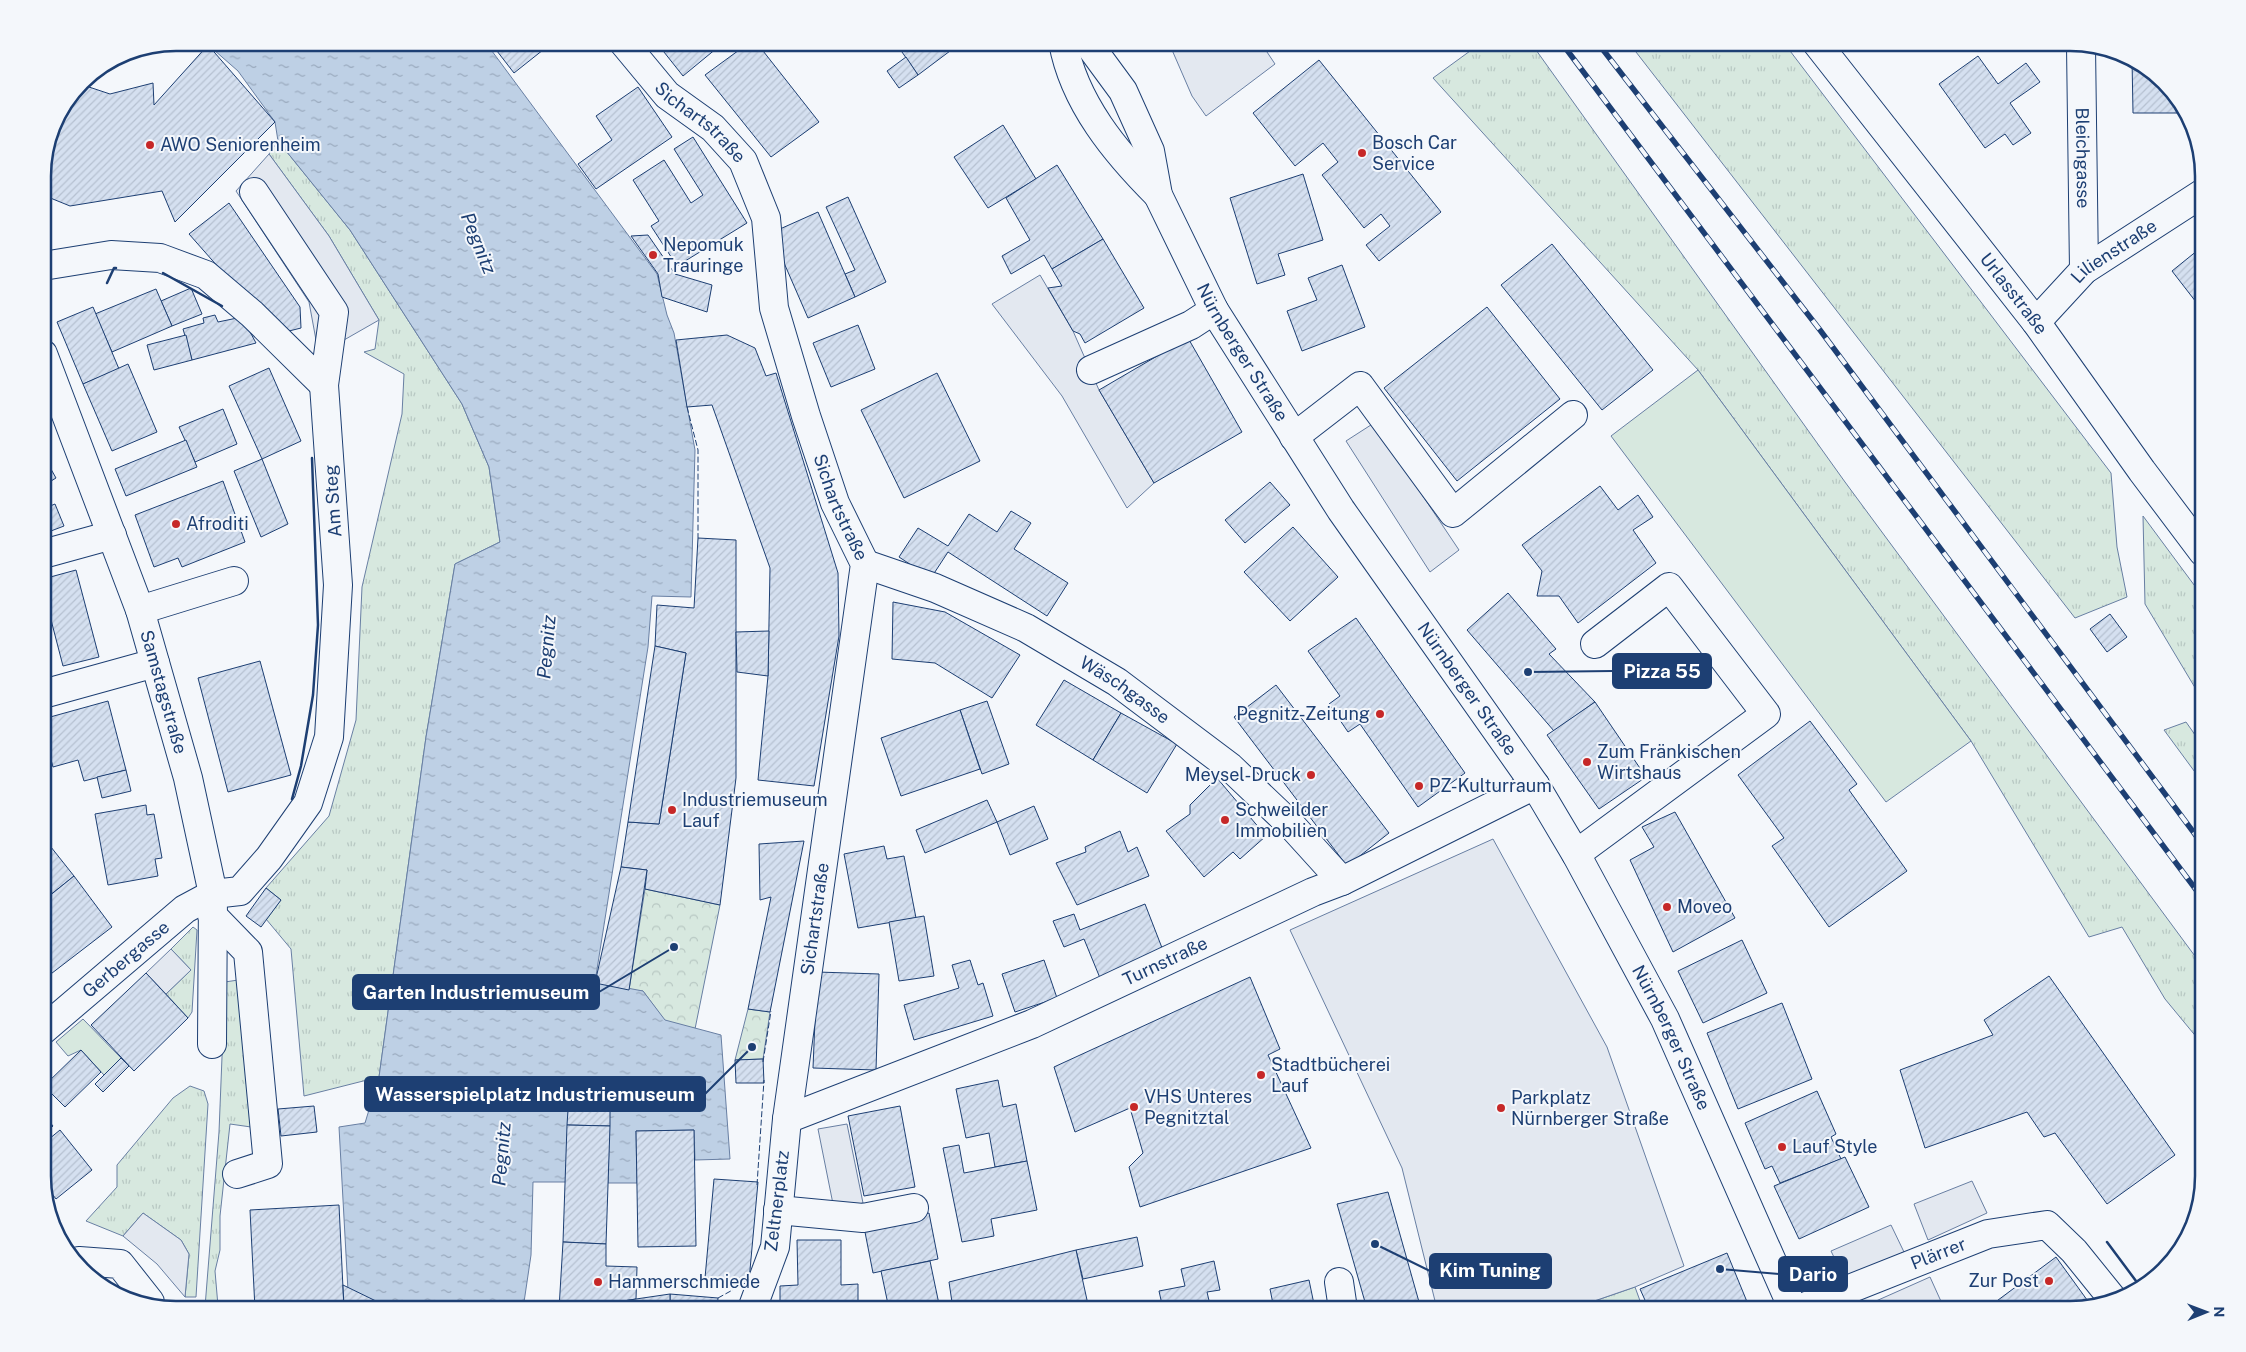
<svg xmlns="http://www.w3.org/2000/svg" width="2246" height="1352" font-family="'Public Sans',sans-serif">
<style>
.grass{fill:url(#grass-tufts);stroke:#687fa3}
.park{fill:url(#park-crowns);stroke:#687fa3}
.garden{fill:#d7e8df;stroke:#687fa3}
.parking{fill:#e3e8f0;stroke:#687fa3}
.water{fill:url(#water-ripples);stroke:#687fa3}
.building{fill:url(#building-hatch);stroke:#1d3f73}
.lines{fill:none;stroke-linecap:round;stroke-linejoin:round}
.minor-casing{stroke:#1d3f73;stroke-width:30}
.minor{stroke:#f4f7fb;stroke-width:28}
.rail-casing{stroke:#1d3f73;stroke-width:5.5}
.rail{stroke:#f4f7fb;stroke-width:4;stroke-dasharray:11;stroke-linecap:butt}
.fence{stroke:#1d3f73;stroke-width:1;stroke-dasharray:6 2.5;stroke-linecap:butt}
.wall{stroke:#1d3f73;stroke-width:2.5}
.poi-dot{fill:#c62828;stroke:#f4f7fb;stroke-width:2}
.labels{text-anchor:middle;stroke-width:4;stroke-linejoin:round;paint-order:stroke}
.street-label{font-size:18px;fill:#1d3f73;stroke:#f4f7fb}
.poi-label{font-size:18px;fill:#1d3f73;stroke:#f4f7fb;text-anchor:start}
.water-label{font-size:19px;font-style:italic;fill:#1d3f73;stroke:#f4f7fb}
.rim{fill:none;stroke:#1d3f73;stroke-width:2.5}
.leader{fill:none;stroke:#1d3f73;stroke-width:2}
.callout-dot{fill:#1d3f73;stroke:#f4f7fb;stroke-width:2}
.callout{fill:#1d3f73;stroke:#1d3f73;stroke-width:2}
.callout-label{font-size:19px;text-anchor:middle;font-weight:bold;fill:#fff}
</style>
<defs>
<pattern id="grass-tufts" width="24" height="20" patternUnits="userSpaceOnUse" patternTransform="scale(1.25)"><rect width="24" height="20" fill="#d7e8df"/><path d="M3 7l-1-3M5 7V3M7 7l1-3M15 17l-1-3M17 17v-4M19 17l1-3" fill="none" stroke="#b8c8c3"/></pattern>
<pattern id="park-crowns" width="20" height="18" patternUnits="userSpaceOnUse" patternTransform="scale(1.25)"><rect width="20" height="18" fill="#d7e8df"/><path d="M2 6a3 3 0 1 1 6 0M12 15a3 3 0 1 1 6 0" fill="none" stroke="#b8c8c3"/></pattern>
<pattern id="water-ripples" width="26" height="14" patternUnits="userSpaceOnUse" patternTransform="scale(1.25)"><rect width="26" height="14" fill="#bed0e5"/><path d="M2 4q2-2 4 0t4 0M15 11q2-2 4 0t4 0" fill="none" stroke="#9aaabe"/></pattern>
<pattern id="building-hatch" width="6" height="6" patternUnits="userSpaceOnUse" patternTransform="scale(1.25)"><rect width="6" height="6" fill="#d5e0f0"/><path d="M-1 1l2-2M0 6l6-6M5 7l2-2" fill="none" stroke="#b6c1d1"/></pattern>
</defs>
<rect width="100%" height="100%" fill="#f4f7fb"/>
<g class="grass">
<path d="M1481,43H1531L1845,482L2203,967V1045L2165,999L2122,927L2089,937L1971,741L1698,370L1433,78Z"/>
<path d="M1629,43H1784L2111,473L2117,547L2127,597L2075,618Z"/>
<path d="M278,141L350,230L462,404L489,467L500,542L455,564L426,737L379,1077L304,1096L291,949L266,919L281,900L266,888L329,816L356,720L362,587L402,414L404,374L364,352L375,349L379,320L329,236L269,154Z"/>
<path d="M2143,516L2203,597V701L2145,604Z"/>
<path d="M2186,722L2203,746V783L2164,730Z"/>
<path d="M193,927L197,930L192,1012L188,1018L166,994L191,970L171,949Z"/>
<path d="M238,980L251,1127L230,1124L220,1216V1250L215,1271L218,1306L205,1307L219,1132L225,982Z"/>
<path d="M190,1086L204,1091L208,1104L196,1297H185L189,1254L181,1240L143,1213L123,1236L86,1221L117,1187V1165L173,1098Z"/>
<path d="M1635,1287L1643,1309H1581L1580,1306Z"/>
</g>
<g class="park">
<path d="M645,889L720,905L695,1029L665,1021L643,991L629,990Z"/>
<path d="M748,1009L770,1012L763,1059L735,1060Z"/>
</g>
<g class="garden">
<path d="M1698,370L1971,741L1886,802L1611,436Z"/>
<path d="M83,1019L121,1058L104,1075L81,1050L68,1056L56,1042Z"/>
</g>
<g class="parking">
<path d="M1169,43H1261L1275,64L1206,116L1192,96Z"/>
<path d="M269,154L329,236L379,320L344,340H316L309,302L236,191Z"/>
<path d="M1040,275L1073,331L1099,390L1154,483L1127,508L1062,396L992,304Z"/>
<path d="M1374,423L1459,550L1430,572L1346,441Z"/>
<path d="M1493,839L1607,1047L1684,1266L1635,1287L1571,1309H1437L1402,1168L1290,930Z"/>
<path d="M171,949L191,970L166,994L146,973Z"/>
<path d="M847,1124L863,1203L834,1209L818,1129Z"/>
<path d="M1972,1181L1987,1213L1928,1240L1914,1204Z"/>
<path d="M143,1213L181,1240L189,1254L185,1297L157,1264L123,1236Z"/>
<path d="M1891,1225L1904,1252L1844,1278L1831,1251Z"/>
<path d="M1930,1277L1944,1308L1941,1309H1858Z"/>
</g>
<path class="water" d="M206,43H486L657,274L667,315L674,333L695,450L691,597L652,596L648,647L595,982L643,991L665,1020L721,1035L730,1159L695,1160L694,1130L636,1131L637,1183H608L610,1096L569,1095L566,1182H533L531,1255L523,1309H349L339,1127L365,1123L379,1077L426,737L455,564L500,542L489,467L462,404L350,230L278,141L275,122L238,71Z"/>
<g class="building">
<path d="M490,42H553L514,73Z"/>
<path d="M656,42H713L717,48L683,76Z"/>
<path d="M750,42H756L819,122L771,157L705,75Z"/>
<path d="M895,42H962L918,75Z"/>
<path d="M208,45L275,122L175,222L162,191L70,206L43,195V168L56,117L80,84L110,94L153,83L154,105Z"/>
<path d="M1978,56L1998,84L2026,63L2040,82L2010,103L2031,133L2013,145L2005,134L1985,148L1939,84Z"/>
<path d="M906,57L918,75L899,88L887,71Z"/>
<path d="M2132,59L2137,61L2185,109L2187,113H2133Z"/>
<path d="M1319,60L1441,212L1379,261L1366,245L1390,226L1381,214L1364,228L1322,175L1338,162L1323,143L1295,166L1253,113Z"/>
<path d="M638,87L672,137L596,189L578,164L612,140L596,116Z"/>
<path d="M1003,125L1036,179L988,208L954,157Z"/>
<path d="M693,137L747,223L677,266L651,226L659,221L633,180L664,160L691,203L703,195L674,149Z"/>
<path d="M1057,165L1103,239L1052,269L1044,255L1011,274L1002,256L1030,240L1006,198Z"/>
<path d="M1303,174L1323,240L1278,254L1285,275L1257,284L1230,198Z"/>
<path d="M848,197L886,282L855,297L845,274L855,270L826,207Z"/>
<path d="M229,203L300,307L301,328L289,331L242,294L189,234Z"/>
<path d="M818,212L855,297L808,318L771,233Z"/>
<path d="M648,235L675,274L712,285L707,312L662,297L658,274L631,236Z"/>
<path d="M1103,239L1144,308L1085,343L1080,334L1073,331L1048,288L1062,286L1052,269Z"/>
<path d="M1552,244L1653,370L1602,410L1501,285Z"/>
<path d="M2203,246V311L2172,271Z"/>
<path d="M1342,265L1365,327L1302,351L1287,311L1317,300L1308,278Z"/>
<path d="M191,288L202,314L172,326L161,301Z"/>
<path d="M156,289L172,326L112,352L95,314Z"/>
<path d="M93,307L119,369L83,384L57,322Z"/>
<path d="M1487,307L1560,399L1457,481L1384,388Z"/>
<path d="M215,315L218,322L242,317L256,343L192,360L183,329L204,323L203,318Z"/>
<path d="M858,325L875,369L831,387L813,343Z"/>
<path d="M186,335L192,360L154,370L147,345Z"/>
<path d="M727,335L755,348L766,376L776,373L838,573L839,636L814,786L758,780L768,676L770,568L712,405L687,407L676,340Z"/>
<path d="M1188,338L1242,432L1154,483L1099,390Z"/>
<path d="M128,364L157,432L112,451L83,384Z"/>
<path d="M269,368L301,441L262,459L229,386Z"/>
<path d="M937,373L980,461L904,498L861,410Z"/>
<path d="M223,409L237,444L195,462L179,427Z"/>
<path d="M186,440L197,467L126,496L115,469Z"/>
<path d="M43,455L56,478L43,486Z"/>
<path d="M262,459L288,524L261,537L234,471Z"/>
<path d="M223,481L245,542L182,567L178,558L154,567L135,515Z"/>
<path d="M1270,482L1290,505L1245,543L1225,520Z"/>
<path d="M1600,486L1618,510L1638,495L1653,517L1633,530L1656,563L1578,623L1559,596H1537L1542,571L1522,545Z"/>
<path d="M55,504L64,526L43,534V509Z"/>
<path d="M1011,511L1031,523L1014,549L1068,583L1047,616L948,552L931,578L899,557L918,528L948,546L969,514L997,532Z"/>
<path d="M1293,527L1338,577L1290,621L1244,572Z"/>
<path d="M698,538L736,540V778L720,905L645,889L647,870L621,867L628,822L659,824L686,653L655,646L657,605L694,608Z"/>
<path d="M76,570L99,657L63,666L43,589V579Z"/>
<path d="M1508,593L1556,649L1549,654L1595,702L1554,731L1467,630Z"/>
<path d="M893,602L945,612L1020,655L992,698L935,663L892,659Z"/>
<path d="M2110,614L2127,637L2107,652L2090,629Z"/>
<path d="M1356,618L1465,773L1418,807L1360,724L1348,732L1329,704L1340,696L1308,651Z"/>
<path d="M769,631L768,676L737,672L736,632Z"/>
<path d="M655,646L686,653L659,824L628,822Z"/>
<path d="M260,661L291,775L228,792L198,678Z"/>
<path d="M1064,680L1121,713L1093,760L1036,725Z"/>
<path d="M1276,685L1389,833L1347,866L1234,717Z"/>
<path d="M108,701L126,770L84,781L78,760L53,767L43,730V719Z"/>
<path d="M987,701L1009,764L982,774L960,710Z"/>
<path d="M1595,702L1646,777L1599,809L1547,735Z"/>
<path d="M960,710L980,769L901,796L881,738Z"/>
<path d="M1121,713L1177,744L1147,793L1093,760Z"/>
<path d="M1810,721L1857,784L1849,790L1907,871L1829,927L1772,846L1784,838L1738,775Z"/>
<path d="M126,770L131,791L102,798L97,777Z"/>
<path d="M1217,778L1266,836L1240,859L1233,852L1204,877L1166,831L1190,814V805Z"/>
<path d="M987,800L997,822L925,853L916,830Z"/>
<path d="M146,805L147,815L154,814L162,858L155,859L158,876L108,885L95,814Z"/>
<path d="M1034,806L1048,839L1010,855L997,822Z"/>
<path d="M1675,812L1735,918L1673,952L1630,860L1654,847L1642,827Z"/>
<path d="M1120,831L1128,852L1137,847L1149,876L1077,905L1056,863L1086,852L1085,847Z"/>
<path d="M43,837L74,876L49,896L43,889Z"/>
<path d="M804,841L770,1012L748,1009L771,897L760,900L759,844Z"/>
<path d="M884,846L887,859L904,856L916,918L858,928L844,854Z"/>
<path d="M621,867L647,870L629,990L595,983Z"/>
<path d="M74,876L112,927L43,980V901Z"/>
<path d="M266,888L281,900L261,927L246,916Z"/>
<path d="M1145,904L1164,953L1100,978L1084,939L1064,947L1053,921L1074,914L1080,930Z"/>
<path d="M924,916L934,976L899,981L889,922Z"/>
<path d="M1742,940L1767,993L1703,1023L1678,971Z"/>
<path d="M970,960L978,985L983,983L993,1016L914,1040L904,1005L959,988L952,965Z"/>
<path d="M1044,960L1057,998L1015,1012L1002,974Z"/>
<path d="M817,972L879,974L876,1070L813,1068Z"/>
<path d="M146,973L188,1018L134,1071L91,1025Z"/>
<path d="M2049,976L2175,1155L2107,1204L2055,1133L2044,1137L2027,1112L1925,1148L1900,1070L1993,1035L1984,1020Z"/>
<path d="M1250,977L1280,1049L1268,1055L1311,1148L1140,1207L1129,1167L1143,1153L1130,1108L1075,1132L1054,1067Z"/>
<path d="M1782,1003L1812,1079L1738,1109L1707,1033Z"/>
<path d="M81,1050L101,1072L65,1107L44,1086Z"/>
<path d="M121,1058L129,1066L103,1092L95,1084Z"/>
<path d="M763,1059L764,1083H736L735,1060Z"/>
<path d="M998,1080L1003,1107L1016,1104L1027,1161L995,1167L989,1133L966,1138L956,1089Z"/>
<path d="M1817,1091L1836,1134L1831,1137L1841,1159L1780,1183L1772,1166L1765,1169L1745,1123Z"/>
<path d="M569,1095L610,1096V1126L567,1125Z"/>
<path d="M314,1106L317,1132L281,1136L278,1109Z"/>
<path d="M900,1106L915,1187L864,1196L848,1116Z"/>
<path d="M43,1114L53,1126L43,1135Z"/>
<path d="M567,1125L610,1126L606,1244L563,1242Z"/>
<path d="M60,1130L92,1170L56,1199L43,1182V1144Z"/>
<path d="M694,1130L696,1246L638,1247L636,1131Z"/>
<path d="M959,1145L964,1173L1027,1161L1037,1210L991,1219L994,1236L962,1242L943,1148Z"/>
<path d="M1845,1157L1869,1207L1799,1239L1774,1186Z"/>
<path d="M714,1179L758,1182L749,1281L705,1278Z"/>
<path d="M1388,1192L1421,1309H1367L1337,1204Z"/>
<path d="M339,1205L344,1309H255L250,1210Z"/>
<path d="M929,1213L938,1259L873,1273L864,1227Z"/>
<path d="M1137,1237L1143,1266L1083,1279L1076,1250Z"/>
<path d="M797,1240H841V1285L858,1284V1309H780V1286L798,1285Z"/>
<path d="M563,1242L606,1244V1266L637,1267L636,1299L574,1309H559Z"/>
<path d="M1076,1250L1089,1309H1032V1306L1014,1309H953L949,1282Z"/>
<path d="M1727,1253L1750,1309H1723L1720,1302L1702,1309H1649L1640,1289Z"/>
<path d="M2056,1257L2090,1304L2070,1309H1986Z"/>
<path d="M930,1261L940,1309H889L881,1271Z"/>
<path d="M1214,1261L1220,1290L1207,1292L1211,1309H1163L1159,1291L1185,1286L1181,1269Z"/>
<path d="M1309,1280L1315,1309H1274L1270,1289Z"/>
<path d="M343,1285L378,1302L379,1309H344Z"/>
<path d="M670,1294L718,1298L717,1309H670Z"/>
<path d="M670,1294V1309H574L636,1299Z"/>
</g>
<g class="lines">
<g class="minor-casing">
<g id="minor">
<path id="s1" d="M623,42L667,95L713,128L743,161L766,218L774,308L806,416L835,503L865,564L787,1119L775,1247L752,1309"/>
<path d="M1063,42C1074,103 1116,153 1158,195"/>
<path id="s2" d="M1087,42L1123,91L1150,151L1158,195L1214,310L1341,510L1535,785L1576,854L1665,1019L1793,1309"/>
<path id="s3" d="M1816,42L2036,322L2142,471L2203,552"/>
<path id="s4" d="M2081,46L2084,270"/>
<path d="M43,266L111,255L160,258L206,275L252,314L324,385"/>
<path id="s5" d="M2036,322L2084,270L2203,193"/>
<path id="s6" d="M43,354L140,610L188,778L213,894L212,1044"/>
<path d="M1091,370L1191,325L1214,310"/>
<path d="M1294,437L1360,386L1453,513L1573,415"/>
<path d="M43,554L112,535"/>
<path id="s7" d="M865,564L935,588L1026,628L1117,682L1230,767L1293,827L1342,881"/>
<path d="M140,610L234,581"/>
<path d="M43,694L155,663"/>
<path d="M1576,854L1766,714L1669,587L1595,644"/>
<path d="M212,915L248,952L268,1164L237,1174"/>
<path id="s8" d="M43,1030L185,909L213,894L240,891L269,858L308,803L329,737L338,585L324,385L334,312L254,192"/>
<path id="s9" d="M787,1119L1032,1024L1313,892L1342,881L1535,785"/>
<path d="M778,1210L863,1218L914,1208"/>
<path d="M79,1261L120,1264L150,1302"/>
<path d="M1339,1282L1343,1309"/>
<path id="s10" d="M1799,1309L1988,1234L2047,1225L2074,1251L2112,1298"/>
</g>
</g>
<use href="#minor" class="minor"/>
<g class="rail-casing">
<g id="rail">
<path d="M1561,42L2203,899"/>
<path d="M1597,42L1820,330L2203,845"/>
</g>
</g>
<use href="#rail" class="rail"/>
<g class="fence">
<path d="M687,407L698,450V538"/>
<path d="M763,1062L771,1011"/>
<path d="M757,1185L764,1080"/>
<path d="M718,1298L749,1281L750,1279"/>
</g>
<g class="wall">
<path d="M163,273L222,306"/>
<path d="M107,283L114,268H116"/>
<path d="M292,799L301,766L313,695L318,625L312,458"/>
<path d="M2107,1242L2139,1285L2157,1271"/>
</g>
</g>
<g class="poi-dot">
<circle cx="150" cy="145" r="5"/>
<circle cx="1362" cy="153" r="5"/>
<circle cx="653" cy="255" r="5"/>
<circle cx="176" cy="524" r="5"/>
<circle cx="1380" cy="714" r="5"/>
<circle cx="1587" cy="762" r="5"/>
<circle cx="1311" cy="775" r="5"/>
<circle cx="1419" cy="786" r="5"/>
<circle cx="672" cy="810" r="5"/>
<circle cx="1225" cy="820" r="5"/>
<circle cx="1667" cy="907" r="5"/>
<circle cx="1261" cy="1075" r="5"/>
<circle cx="1134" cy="1107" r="5"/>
<circle cx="1501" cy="1108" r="5"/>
<circle cx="1782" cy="1147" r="5"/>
<circle cx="2049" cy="1281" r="5"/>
<circle cx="598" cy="1282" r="5"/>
</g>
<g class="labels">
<g class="street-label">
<text dy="6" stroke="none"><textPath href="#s1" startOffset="112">Sichartstraße</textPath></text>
<text dy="6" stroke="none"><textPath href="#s4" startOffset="112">Bleichgasse</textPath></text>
<text dy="6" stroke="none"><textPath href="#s5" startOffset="106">Lilienstraße</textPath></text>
<text dy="6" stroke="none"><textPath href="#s3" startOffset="320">Urlasstraße</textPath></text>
<text dy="6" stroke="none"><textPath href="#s2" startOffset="350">Nürnberger Straße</textPath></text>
<text transform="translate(333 501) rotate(-94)" y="6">Am Steg</text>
<text dy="6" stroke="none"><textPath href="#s1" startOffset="532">Sichartstraße</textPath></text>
<text dy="6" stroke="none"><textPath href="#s2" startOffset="755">Nürnberger Straße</textPath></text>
<text dy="6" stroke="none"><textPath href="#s6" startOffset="359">Samstagstraße</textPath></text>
<text dy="6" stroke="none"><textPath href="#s7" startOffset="290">Wäschgasse</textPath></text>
<text transform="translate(815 919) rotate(-82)" y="6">Sichartstraße</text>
<text dy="6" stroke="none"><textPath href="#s8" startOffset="109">Gerbergasse</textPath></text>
<text dy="6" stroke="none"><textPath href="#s9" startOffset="410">Turnstraße</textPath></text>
<text dy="6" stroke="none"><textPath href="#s2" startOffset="1160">Nürnberger Straße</textPath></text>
<text transform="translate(777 1201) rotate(-83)" y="6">Zeltnerplatz</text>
<text dy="6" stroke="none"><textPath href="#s10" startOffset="150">Plärrer</textPath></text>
</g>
<g class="poi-label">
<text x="1372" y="149">Bosch Car<tspan x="1372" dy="21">Service</tspan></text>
<text x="160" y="151">AWO Seniorenheim</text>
<text x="663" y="251">Nepomuk<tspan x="663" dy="21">Trauringe</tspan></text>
<text x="186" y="530">Afroditi</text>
<text x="1370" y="720" text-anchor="end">Pegnitz-Zeitung</text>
<text x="1597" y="758">Zum Fränkischen<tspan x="1597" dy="21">Wirtshaus</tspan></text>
<text x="1301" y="781" text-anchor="end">Meysel-Druck</text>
<text x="1429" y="792">PZ-Kulturraum</text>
<text x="682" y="806">Industriemuseum<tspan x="682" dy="21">Lauf</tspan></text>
<text x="1235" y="816">Schweilder<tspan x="1235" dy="21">Immobilien</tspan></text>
<text x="1677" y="913">Moveo</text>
<text x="1271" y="1071">Stadtbücherei<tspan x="1271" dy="21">Lauf</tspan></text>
<text x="1144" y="1103">VHS Unteres<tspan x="1144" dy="21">Pegnitztal</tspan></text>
<text x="1511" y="1104">Parkplatz<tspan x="1511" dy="21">Nürnberger Straße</tspan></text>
<text x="1792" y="1153">Lauf Style</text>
<text x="2039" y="1287" text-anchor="end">Zur Post</text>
<text x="608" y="1288">Hammerschmiede</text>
</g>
<g class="water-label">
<text transform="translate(479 243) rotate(68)" y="7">Pegnitz</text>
<text transform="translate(546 647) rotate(-85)" y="7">Pegnitz</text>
<text transform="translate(501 1154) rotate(-85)" y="7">Pegnitz</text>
</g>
</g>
<path d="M0 0H2246V1352H0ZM176 51H2070A125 125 0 0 1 2195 176V1176A125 125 0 0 1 2070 1301H176A125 125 0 0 1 51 1176V176A125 125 0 0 1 176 51Z" fill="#f4f7fb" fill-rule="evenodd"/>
<path class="rim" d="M176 51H2070A125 125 0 0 1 2195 176V1176A125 125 0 0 1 2070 1301H176A125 125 0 0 1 51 1176V176A125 125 0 0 1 176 51Z"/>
<path class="leader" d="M1528 672L1613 671M674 947L599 992M752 1047L705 1094M1375 1244L1430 1271M1720 1269L1779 1274"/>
<g class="callout-dot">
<circle cx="1528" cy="672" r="5"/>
<circle cx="674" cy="947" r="5"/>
<circle cx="752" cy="1047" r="5"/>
<circle cx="1375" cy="1244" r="5"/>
<circle cx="1720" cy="1269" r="5"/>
</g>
<g class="callout">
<rect x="1613" y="654" width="98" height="34" rx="5"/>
<rect x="353" y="975" width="246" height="34" rx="5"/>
<rect x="365" y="1077" width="340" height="34" rx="5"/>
<rect x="1430" y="1254" width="121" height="34" rx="5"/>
<rect x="1779" y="1257" width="68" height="34" rx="5"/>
</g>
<g class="callout-label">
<text x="1662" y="678">Pizza 55</text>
<text x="476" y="999">Garten Industriemuseum</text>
<text x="535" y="1101">Wasserspielplatz Industriemuseum</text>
<text x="1490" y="1277">Kim Tuning</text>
<text x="1813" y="1281">Dario</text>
</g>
<g transform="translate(2206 1312) rotate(89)" stroke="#f4f7fb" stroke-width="4" paint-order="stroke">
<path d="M0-4L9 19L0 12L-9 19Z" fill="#1d3f73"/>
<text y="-8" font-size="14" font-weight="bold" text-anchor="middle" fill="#1d3f73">N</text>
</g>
</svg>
